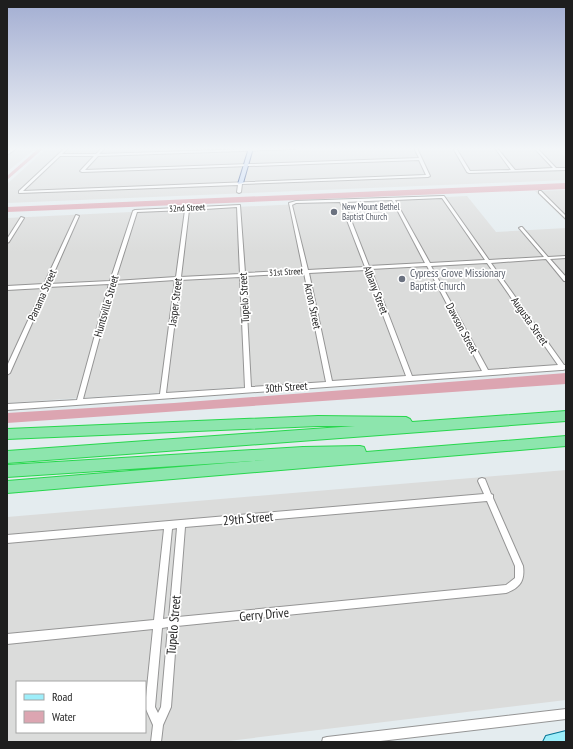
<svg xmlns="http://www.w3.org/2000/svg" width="573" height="749" font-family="'PT Sans Narrow',sans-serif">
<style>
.residential{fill:#dbdcdb;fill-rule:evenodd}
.water{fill:#dca5b1}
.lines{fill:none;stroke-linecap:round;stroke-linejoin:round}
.street-casing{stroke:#959595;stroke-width:2}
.secondary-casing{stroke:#072b73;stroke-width:2}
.primary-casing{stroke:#037495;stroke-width:2}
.highway-casing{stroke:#27d74d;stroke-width:2}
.street{fill:#fff;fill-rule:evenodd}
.secondary{fill:#b8d1f8;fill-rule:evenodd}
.primary{fill:#9eeefa;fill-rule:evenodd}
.highway{fill:#8de5ad;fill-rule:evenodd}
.worship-dot{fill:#6b7280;stroke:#fff;stroke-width:1.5}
.labels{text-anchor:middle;stroke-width:3.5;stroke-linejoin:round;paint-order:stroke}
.far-worship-label{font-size:9px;fill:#5b616d;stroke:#fff;text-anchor:start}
.far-street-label{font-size:9px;fill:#1e1e1e;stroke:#fff}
.worship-label{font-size:11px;fill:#5b616d;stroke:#fff;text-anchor:start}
.street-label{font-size:11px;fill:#1e1e1e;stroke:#fff}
.near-street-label{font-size:13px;fill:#1e1e1e;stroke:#fff}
</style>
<rect width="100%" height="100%" fill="#e4ecef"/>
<g class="residential">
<path d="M7,148H36L7,172Z"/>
<path d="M47,148H556L566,158V180L7,203V184Z"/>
<path d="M566,190V221L535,191Z"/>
<path d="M467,196L496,232L566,228V365L7,403V218Z"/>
<path d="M566,470V700L220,742H7V517ZM17,682H145V732H17Z"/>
</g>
<g class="water">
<path d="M39,148H44L7,180V176Z"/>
<path d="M566,183V189L7,212V207Z"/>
<path d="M566,373V384L7,423V413L174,403Z"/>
</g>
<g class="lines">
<g class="street-casing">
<g id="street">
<path d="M14,148H17L7,155V152Z"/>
<path d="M65,148H68L62,154H96L102,148H105L99,154L280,148H297L295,149L98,156L85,170L419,158L414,148H417L430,176L428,177L242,184L241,192L239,193L237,192L238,185L19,193V191ZM60,156H94L81,170L80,171L82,172L419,160L426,175L23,191Z"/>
<path d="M453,148H456L470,171L511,170L495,148H497L515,170L553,168L534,148H537L556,168H566V170L469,173L467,172Z"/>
<path d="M539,191H541L566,216V219L539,193Z"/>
<path d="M443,196H444L489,260L544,257L520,229L519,228L521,227H522L548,257L566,256V258L550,259L566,277V281H564L546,259L491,263L564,365H566V369L563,370H561L7,410V404L77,400L109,284L48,287L10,373L7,375V366L43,288L7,290V286L44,284L76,215L79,216L49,284L110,281L133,211L135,210L240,205L245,273L303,270L289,203L296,201ZM442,198L485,260L430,263L395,200ZM392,200L425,263L369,266L344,202ZM340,202L365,267L308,270L292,205L296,203ZM237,207L240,274L181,277L189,210ZM185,210L176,277L115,281L137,212ZM487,263L558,365L488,370L431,266ZM427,266L482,371L412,376L371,269ZM366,270L406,376L332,381L309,273ZM304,273L326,382L251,387L245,276ZM240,277L245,388L166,393L180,280ZM175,280L160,394L83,399L114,284Z"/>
<path d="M21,217L24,218L9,242L7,243V239Z"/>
<path d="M482,478L485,479L491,494L493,495V498L523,566C525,581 520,588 506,593L177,626L171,707L163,725L161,742H151L153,725L145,707L153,629L7,644V634L154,620L164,529L7,543V535L484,494L478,481L479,479ZM487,501L515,566V578L510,582L506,585L178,617L185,527ZM177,528L169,618L163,619L172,529ZM168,627L161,707L158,713L155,707L162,628Z"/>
<path d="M566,709V719L372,742H322L323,738L327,737Z"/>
</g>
</g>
<g class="secondary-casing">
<path id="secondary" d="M249,148H253L243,183L238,184Z"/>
</g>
<g class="primary-casing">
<path id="primary" d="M566,731V742H543L546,736Z"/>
</g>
<g class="highway-casing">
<g id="highway">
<path d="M566,411V421L7,463V451L355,426H318L7,439V429L318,416L406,417L410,419L412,422Z"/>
<path d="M566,436V446L7,493V481L266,460L7,477V465L303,447L360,446L364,447L366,452Z"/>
</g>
</g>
<use href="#street" class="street"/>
<use href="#secondary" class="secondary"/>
<use href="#primary" class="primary"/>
<use href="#highway" class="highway"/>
</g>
<linearGradient id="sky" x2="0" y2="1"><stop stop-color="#a3aed2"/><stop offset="0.59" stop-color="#f3f6f8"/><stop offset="1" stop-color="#f3f6f8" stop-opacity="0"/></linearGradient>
<rect width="573" height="252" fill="url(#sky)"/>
<g class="worship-dot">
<circle cx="334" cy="212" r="4"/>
<circle cx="402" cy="279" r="4"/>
</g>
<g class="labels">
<g class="far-worship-label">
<text x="342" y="210">New Mount Bethel<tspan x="342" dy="10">Baptist Church</tspan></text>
</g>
<g class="far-street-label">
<text transform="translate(187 208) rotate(-3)" y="3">32nd Street</text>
<text transform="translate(286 272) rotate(-3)" y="3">31st Street</text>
</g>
<g class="worship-label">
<text x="410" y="277">Cypress Grove Missionary<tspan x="410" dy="13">Baptist Church</tspan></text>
</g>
<g class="street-label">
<text transform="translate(376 290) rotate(69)" y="4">Albany Street</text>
<text transform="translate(42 295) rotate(-66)" y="4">Panama Street</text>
<text transform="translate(244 298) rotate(-93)" y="4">Tupelo Street</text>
<text transform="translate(175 302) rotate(-83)" y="4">Jasper Street</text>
<text transform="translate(106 306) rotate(-74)" y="4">Huntsville Street</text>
<text transform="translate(313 306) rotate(78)" y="4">Acron Street</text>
<text transform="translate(530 321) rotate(55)" y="4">Augusta Street</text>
<text transform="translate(462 328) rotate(62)" y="4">Dawson Street</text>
<text transform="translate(286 387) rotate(-4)" y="4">30th Street</text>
</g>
<g class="near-street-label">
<text transform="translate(248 518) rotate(-5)" y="5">29th Street</text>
<text transform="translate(264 614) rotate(-5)" y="5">Gerry Drive</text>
<text transform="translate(173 625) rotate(-85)" y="5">Tupelo Street</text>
</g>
</g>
<rect width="573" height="749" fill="none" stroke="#1e1e1e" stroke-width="16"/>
<rect x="16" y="681" width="130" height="52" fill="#ffffff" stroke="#a5a5a5"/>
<rect x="24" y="694" width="20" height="6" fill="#9eeefa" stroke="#a5a5a5"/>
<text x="52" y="701" font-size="12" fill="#1e1e1e">Road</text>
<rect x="24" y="711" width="20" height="12" fill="#dca5b1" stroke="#a5a5a5"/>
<text x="52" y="721" font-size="12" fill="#1e1e1e">Water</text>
</svg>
